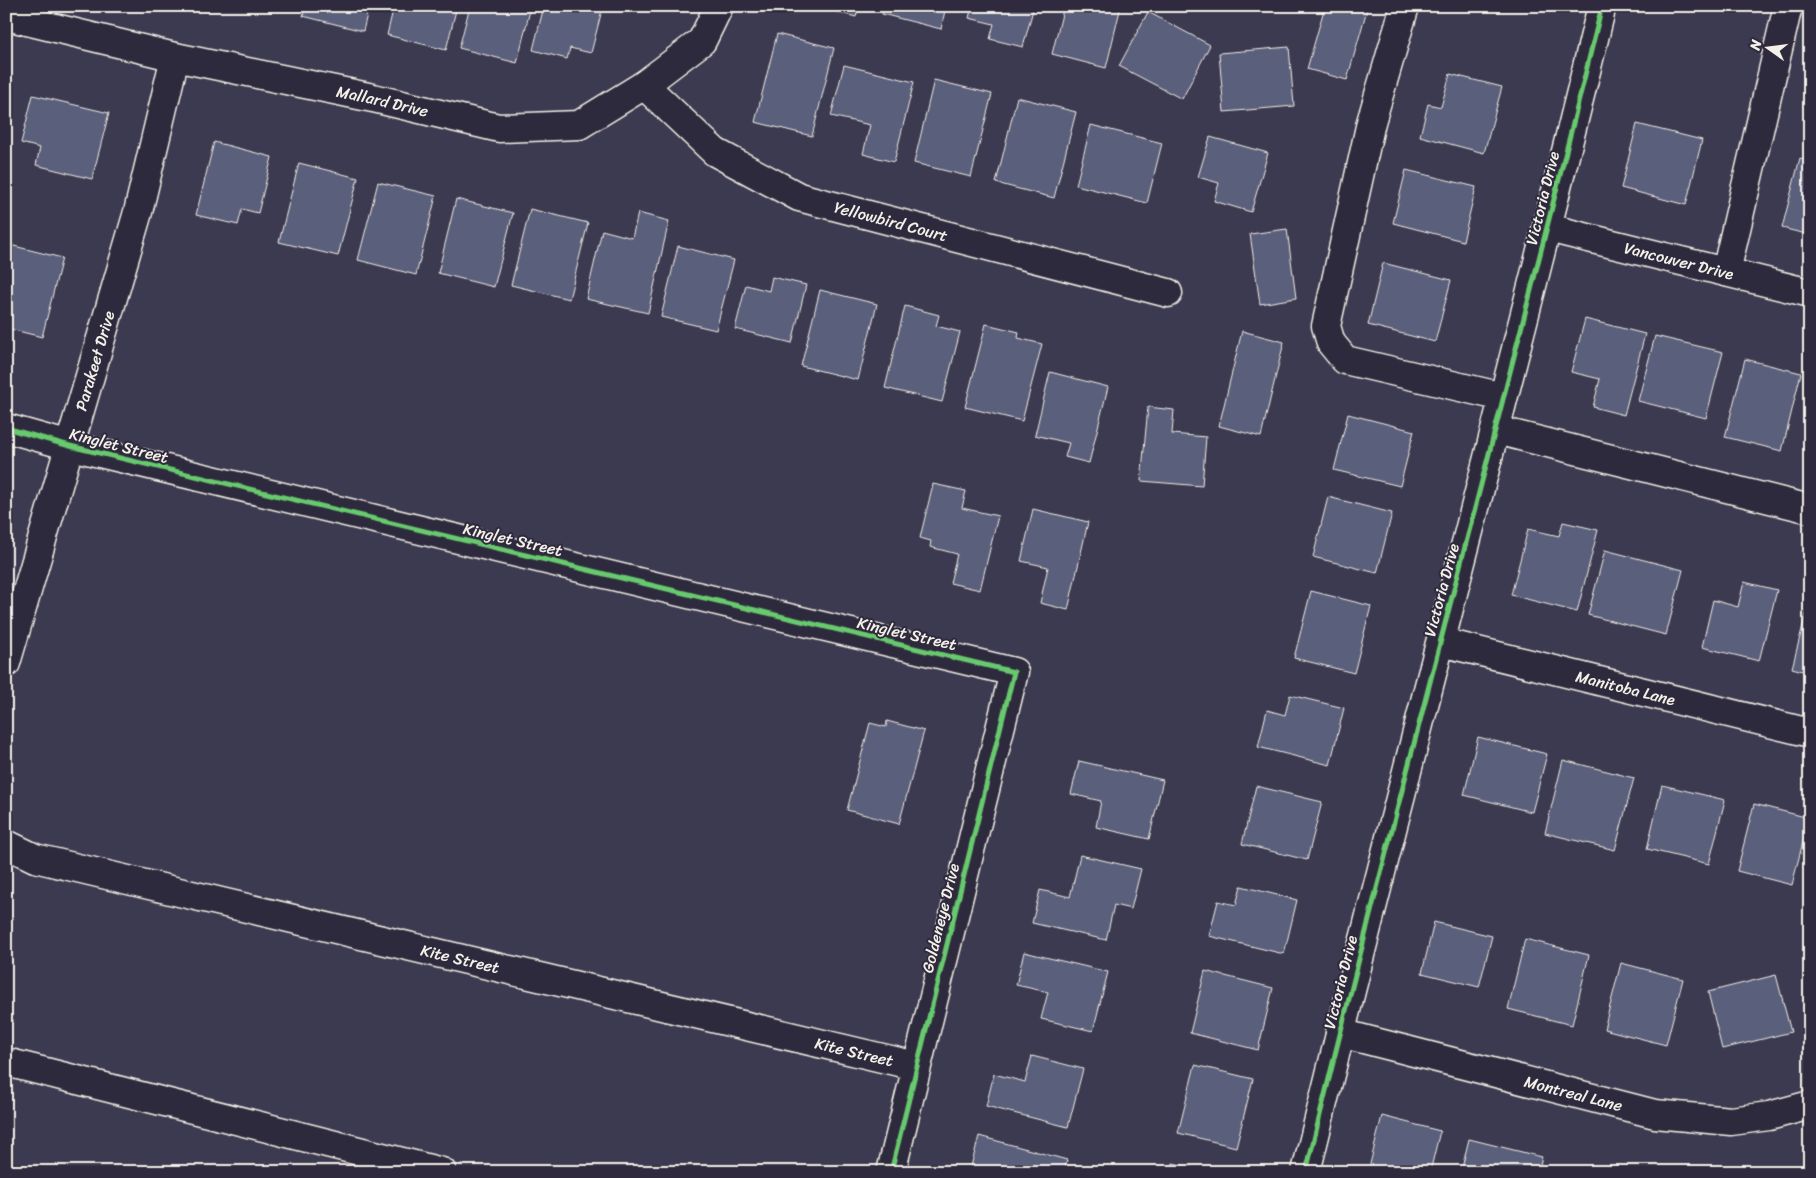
<svg xmlns="http://www.w3.org/2000/svg" width="1816" height="1178" font-family="Sriracha,sans-serif">
<style>
.building{fill:#5a5e7b;stroke:#f4f1e8}
.lines{fill:none;stroke-linecap:round;stroke-linejoin:round}
.minor-casing{stroke:#f4f1e8;stroke-width:31}
.minor{stroke:#2f2a3d;stroke-width:28}
.cycleway-casing{stroke:#2f2a3d;stroke-width:8}
.cycleway{stroke:#67ca6e;stroke-width:5}
.labels{text-anchor:middle;stroke-width:4;stroke-linejoin:round;paint-order:stroke}
.street-label{font-size:16px;fill:#f4f1e8;stroke:#2f2a3d}
</style>
<rect width="100%" height="100%" fill="#3c3a50"/>
<filter id="ink" filterUnits="userSpaceOnUse"><feTurbulence type="fractalNoise" baseFrequency=".02" numOctaves="2"/><feDisplacementMap in="SourceGraphic" scale="10" xChannelSelector="R" yChannelSelector="G"/><feConvolveMatrix kernelMatrix="1 2 1 2 8 2 1 2 1" color-interpolation-filters="sRGB"/></filter>
<g filter="url(#ink)">
<g class="building">
<path d="M306,6H369L363,31L303,16Z"/>
<path d="M394,6H457L446,50L387,35Z"/>
<path d="M470,6H531L517,63L459,48Z"/>
<path d="M544,6H603L591,53L570,48L567,59L533,50Z"/>
<path d="M813,6H859L856,17Z"/>
<path d="M884,6H946L941,29L882,14Z"/>
<path d="M972,6H1034L1023,47L990,39L994,24L969,18Z"/>
<path d="M1064,6H1121L1106,68L1052,54Z"/>
<path d="M1325,6H1368L1347,80L1307,69Z"/>
<path d="M1148,12L1210,45L1182,99L1119,66Z"/>
<path d="M777,34L834,48L812,136L755,122Z"/>
<path d="M1289,47L1294,106L1224,112L1219,53Z"/>
<path d="M844,65L914,82L894,162L863,154L870,125L831,116Z"/>
<path d="M1450,74L1502,87L1484,153L1420,136L1428,104L1441,107Z"/>
<path d="M934,80L992,94L971,177L914,163Z"/>
<path d="M33,95L109,113L92,179L36,165L40,148L21,143Z"/>
<path d="M1017,97L1076,112L1054,198L996,183Z"/>
<path d="M1637,124L1702,140L1686,205L1621,188Z"/>
<path d="M1091,125L1162,143L1147,203L1076,185Z"/>
<path d="M1210,137L1268,153L1251,212L1214,201L1219,183L1198,177Z"/>
<path d="M214,142L272,157L258,213L242,209L238,225L196,215Z"/>
<path d="M1800,158L1810,161V235L1782,228Z"/>
<path d="M299,163L358,178L338,256L279,242Z"/>
<path d="M1406,170L1476,187L1463,241L1393,223Z"/>
<path d="M378,182L436,196L416,275L358,260Z"/>
<path d="M456,199L513,213L494,287L438,273Z"/>
<path d="M530,209L588,223L569,299L511,285Z"/>
<path d="M638,213L669,221L648,313L586,299L602,230L632,238Z"/>
<path d="M1287,229L1296,298L1260,304L1250,234Z"/>
<path d="M6,244L62,258L42,337L6,328Z"/>
<path d="M678,246L734,260L716,330L661,317Z"/>
<path d="M1383,263L1451,280L1435,342L1368,325Z"/>
<path d="M772,277L806,285L792,343L735,329L746,285L769,291Z"/>
<path d="M820,290L877,304L858,380L801,366Z"/>
<path d="M905,306L939,315L936,326L960,332L942,402L885,388Z"/>
<path d="M1585,319L1645,334L1624,415L1593,407L1600,379L1571,372Z"/>
<path d="M986,324L1019,332L1018,338L1042,344L1022,421L965,407Z"/>
<path d="M1242,331L1284,342L1261,437L1219,426Z"/>
<path d="M1655,336L1723,352L1706,418L1638,401Z"/>
<path d="M1745,359L1801,373L1782,451L1725,437Z"/>
<path d="M1050,372L1108,387L1089,463L1065,457L1069,443L1035,435Z"/>
<path d="M1148,407L1174,410L1172,434L1206,437L1202,486L1141,481Z"/>
<path d="M1348,414L1414,431L1400,486L1334,470Z"/>
<path d="M1810,415V445L1803,443Z"/>
<path d="M933,484L966,491L962,508L998,516L980,590L950,583L957,554L930,547L931,541L920,538Z"/>
<path d="M1328,497L1392,513L1377,573L1313,557Z"/>
<path d="M1033,509L1088,522L1068,610L1040,603L1048,567L1021,561Z"/>
<path d="M1563,522L1598,530L1577,612L1511,595L1528,529L1559,536Z"/>
<path d="M1605,550L1683,570L1666,635L1588,615Z"/>
<path d="M1744,582L1777,590L1759,661L1702,647L1713,600L1738,607Z"/>
<path d="M1311,591L1371,606L1354,673L1294,658Z"/>
<path d="M1809,602L1810,603V673L1792,668Z"/>
<path d="M1290,695L1344,708L1330,765L1258,747L1267,710L1285,715Z"/>
<path d="M887,721L924,731L899,824L847,810L870,723L886,727Z"/>
<path d="M1478,737L1547,754L1532,812L1464,795Z"/>
<path d="M1563,760L1634,778L1615,850L1545,833Z"/>
<path d="M1079,761L1163,780L1149,839L1096,827L1101,801L1071,794Z"/>
<path d="M1662,785L1725,800L1709,864L1647,849Z"/>
<path d="M1256,786L1322,802L1307,860L1242,844Z"/>
<path d="M1754,804L1809,818L1792,885L1737,871Z"/>
<path d="M1080,855L1141,869L1131,909L1114,905L1106,940L1032,923L1040,890L1070,897Z"/>
<path d="M1241,886L1297,900L1284,954L1209,936L1218,901L1236,905Z"/>
<path d="M1434,922L1492,936L1479,987L1422,973Z"/>
<path d="M1525,939L1589,955L1572,1025L1508,1009Z"/>
<path d="M1024,952L1108,972L1093,1031L1041,1019L1048,992L1016,985Z"/>
<path d="M1621,963L1683,979L1666,1045L1604,1029Z"/>
<path d="M1205,971L1273,988L1258,1050L1190,1033Z"/>
<path d="M1776,975L1791,1032L1722,1049L1708,992Z"/>
<path d="M1032,1056L1083,1069L1068,1127L986,1106L994,1074L1025,1082Z"/>
<path d="M1195,1065L1253,1079L1236,1147L1178,1133Z"/>
<path d="M1382,1116L1440,1131L1430,1172H1368Z"/>
<path d="M979,1136L1067,1160L1064,1172H977L970,1170Z"/>
<path d="M1469,1139L1542,1157L1538,1172H1461Z"/>
<path d="M1173,1163L1210,1172H1171Z"/>
</g>
<g class="lines">
<g class="minor-casing">
<g id="minor">
<path d="M1405,6L1371,122L1326,326L1331,343L1345,360L1503,397"/>
<path id="s1" d="M6,16L175,57L373,98L499,128L579,125L644,85L702,41L719,6"/>
<path id="s2" d="M644,85L715,152L799,197L1168,293"/>
<path id="s3" d="M1548,228L1810,293"/>
<path d="M1726,272L1788,6"/>
<path d="M6,428L70,446L1014,672L891,1172"/>
<path d="M1496,430L1810,509"/>
<path id="s4" d="M1441,642L1810,733"/>
<path id="s5" d="M6,663L138,212L175,57"/>
<path id="s6" d="M6,844L35,858L916,1066"/>
<path id="s7" d="M1340,1033L1655,1114L1731,1121L1769,1116L1810,1105"/>
<path d="M6,1062L442,1172"/>
<path d="M1306,1172C1400,785 1506,401 1600,14"/>
</g>
</g>
<use href="#minor" class="minor"/>
<g class="cycleway-casing">
<g id="cycleway">
<path d="M6,428L70,446L1014,672L891,1172"/>
<path d="M1306,1172C1400,785 1506,401 1600,14"/>
</g>
</g>
<use href="#cycleway" class="cycleway"/>
</g>
</g>
<g class="labels">
<g class="street-label">
<text dy="6" stroke="none"><textPath href="#s1" startOffset="386">Mallard Drive</textPath></text>
<text transform="translate(1542 198) rotate(-76)" y="6">Victoria Drive</text>
<text dy="6" stroke="none"><textPath href="#s2" startOffset="288">Yellowbird Court</textPath></text>
<text dy="6" stroke="none"><textPath href="#s3" startOffset="135">Vancouver Drive</textPath></text>
<text dy="6" stroke="none"><textPath href="#s5" startOffset="315">Parakeet Drive</textPath></text>
<text transform="translate(119 445) rotate(14)" y="6">Kinglet Street</text>
<text transform="translate(513 539) rotate(13)" y="6">Kinglet Street</text>
<text transform="translate(1441 590) rotate(-75)" y="6">Victoria Drive</text>
<text transform="translate(907 633) rotate(13)" y="6">Kinglet Street</text>
<text dy="6" stroke="none"><textPath href="#s4" startOffset="190">Manitoba Lane</textPath></text>
<text transform="translate(940 918) rotate(-76)" y="6">Goldeneye Drive</text>
<text dy="6" stroke="none"><textPath href="#s6" startOffset="469">Kite Street</textPath></text>
<text transform="translate(1340 982) rotate(-76)" y="6">Victoria Drive</text>
<text dy="6" stroke="none"><textPath href="#s6" startOffset="874">Kite Street</textPath></text>
<text dy="6" stroke="none"><textPath href="#s7" startOffset="241">Montreal Lane</textPath></text>
</g>
</g>
<rect width="1816" height="1178" fill="none" stroke="#2f2a3d" stroke-width="25"/>
<rect x="12" y="12" width="1791" height="1153" fill="none" stroke="#f4f1e8" stroke-width="2" filter="url(#ink)"/>
<g transform="translate(1768 48) rotate(284)" stroke="#2f2a3d" stroke-width="4" paint-order="stroke">
<path d="M0-4L9 19L0 12L-9 19Z" fill="#f4f1e8"/>
<text y="-8" font-size="14" font-weight="bold" text-anchor="middle" fill="#f4f1e8">N</text>
</g>
</svg>
